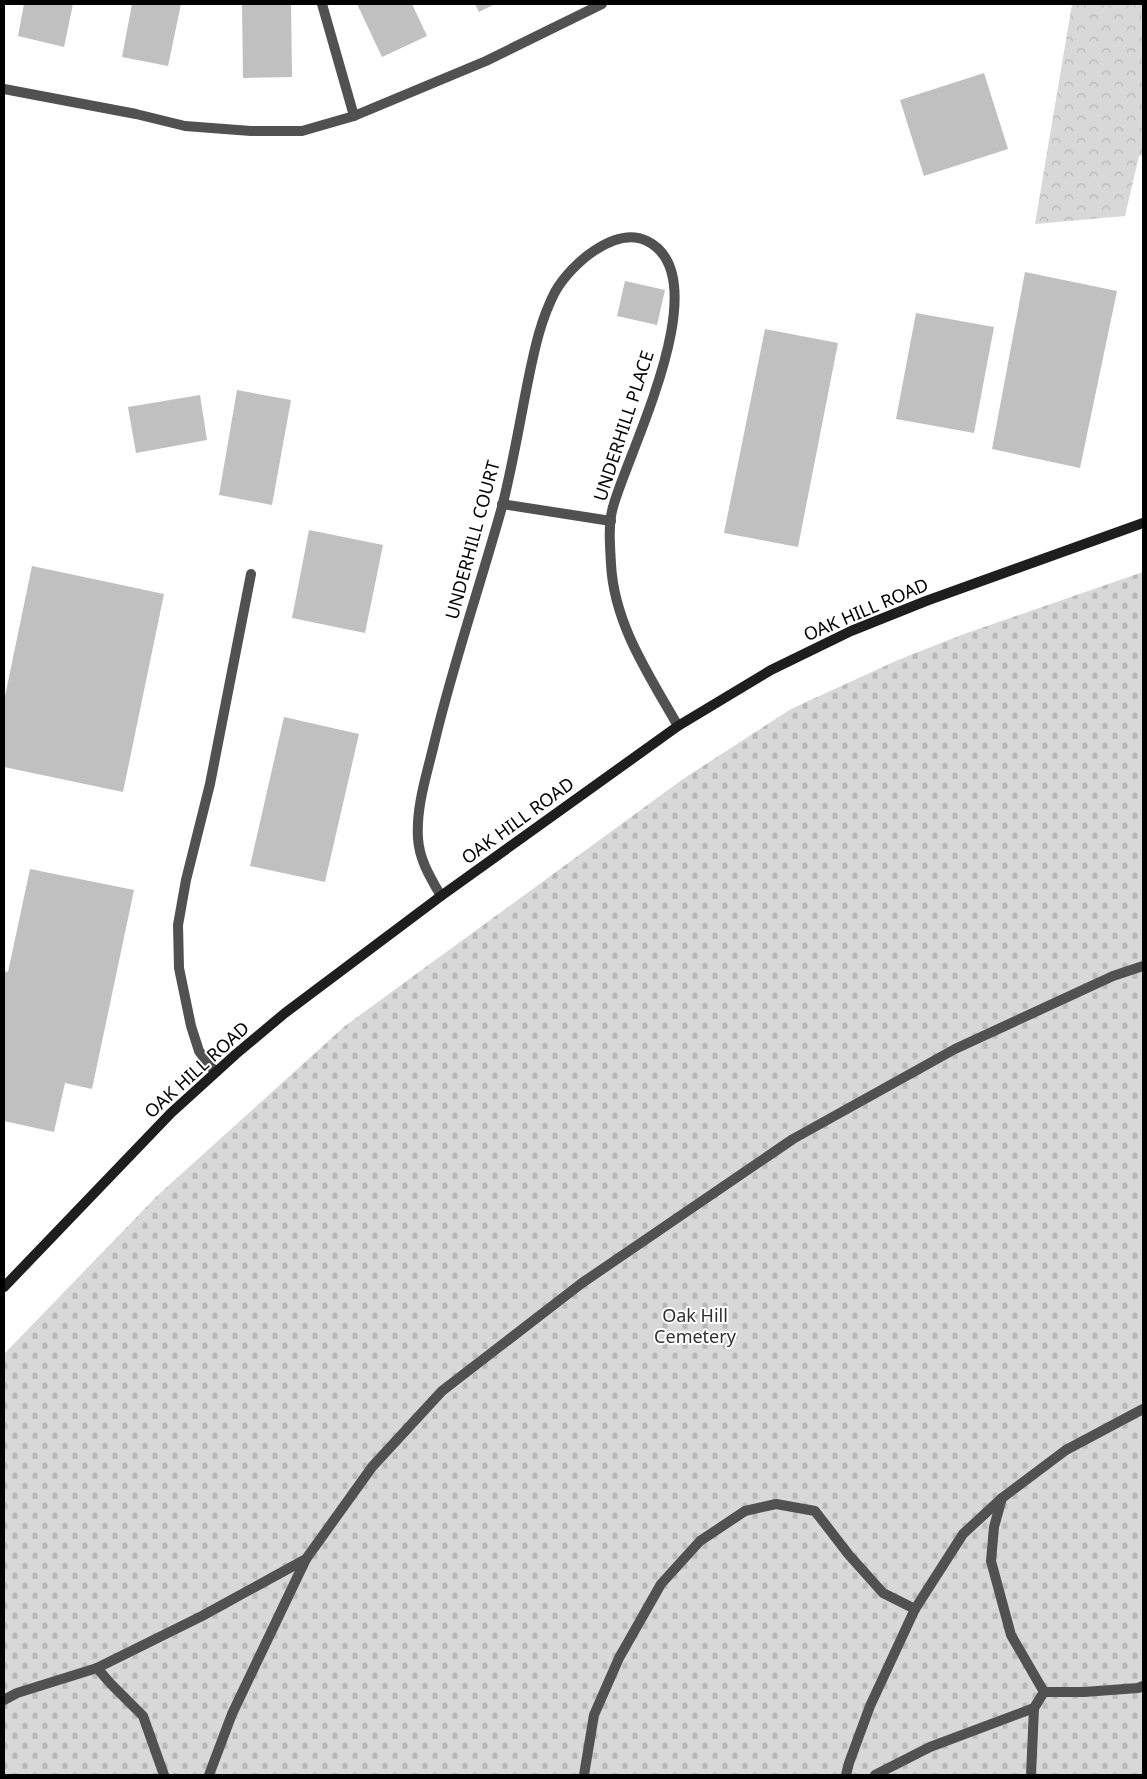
<svg xmlns="http://www.w3.org/2000/svg" width="1147" height="1779" font-family="'Noto Sans',sans-serif">
<style>
.forest{fill:url(#forest-crowns)}
.cemetery{fill:url(#cemetery-stones)}
.building{fill:#c0c0c0}
.lines{fill:none;stroke-linecap:round;stroke-linejoin:round}
.service{stroke:#515151;stroke-width:10}
.minor{stroke:#515151;stroke-width:10}
.secondary{stroke:#1e1e1e;stroke-width:10}
.labels{text-anchor:middle;stroke-width:4;stroke-linejoin:round;paint-order:stroke}
.street-label{font-size:18px;fill:#000;stroke:#fff}
.park-label{font-size:18px;fill:#2f2f2f;stroke:#fff}
</style>
<defs>
<pattern id="forest-crowns" width="20" height="18" patternUnits="userSpaceOnUse" patternTransform="scale(1.25)"><rect width="20" height="18" fill="#d8d8d8"/><path d="M2 6a3 3 0 1 1 6 0M12 15a3 3 0 1 1 6 0" fill="none" stroke="#b8b8b8"/></pattern>
<pattern id="cemetery-stones" width="16" height="16" patternUnits="userSpaceOnUse" patternTransform="scale(1.25)"><rect width="16" height="16" fill="#d8d8d8"/><path d="M2 7V4a2 2 0 0 1 4 0v3zM10 15v-3a2 2 0 0 1 4 0v3z" fill="#b8b8b8"/></pattern>
</defs>
<rect width="100%" height="100%" fill="#fff"/>
<path class="forest" d="M1072,4H1143V155L1139,156L1125,216L1035,224Z"/>
<path class="cemetery" d="M1143,572V1775H4V1354L157,1196L345,1026L683,779L791,709L898,660L964,634Z"/>
<g class="building">
<path d="M24,4H73L64,47L18,36Z"/>
<path d="M132,4H181L168,66L122,57Z"/>
<path d="M242,4H291L292,77L243,78Z"/>
<path d="M357,4H412L427,36L382,57Z"/>
<path d="M475,4H495L479,12Z"/>
<path d="M984,73L1008,149L924,176L900,100Z"/>
<path d="M1025,272L1117,291L1080,468L992,449Z"/>
<path d="M625,281L665,290L657,325L617,316Z"/>
<path d="M916,313L994,327L974,433L896,419Z"/>
<path d="M765,329L838,343L798,547L724,533Z"/>
<path d="M237,390L291,400L272,505L219,495Z"/>
<path d="M200,395L207,440L136,453L128,407Z"/>
<path d="M309,530L383,545L365,633L292,618Z"/>
<path d="M32,566L164,594L123,792L4,767V701Z"/>
<path d="M284,717L359,734L325,882L250,866Z"/>
<path d="M30,869L134,890L92,1089L65,1083L54,1132L4,1121V971L8,972Z"/>
</g>
<g class="lines">
<g class="service">
<path d="M322,4L354,116L486,61L602,4"/>
<path d="M4,89L136,114L185,126L251,131H302L354,116"/>
<path d="M216,1072L209,1065L199,1051L191,1026L179,968L178,925L186,880L210,784L251,574"/>
<path d="M1002,1498L994,1527L991,1561L1011,1635L1044,1692H1084L1138,1688L1143,1686"/>
<path d="M97,1668L110,1683L143,1716L164,1775"/>
<path d="M4,1700L17,1693L97,1668L202,1616L306,1559L372,1467L442,1391L582,1283L793,1139L955,1049L1113,976L1143,966"/>
<path d="M209,1775L232,1714L306,1559"/>
<path d="M584,1775L594,1715L619,1658L661,1584L700,1541L745,1511L776,1504L815,1511L849,1555L883,1593L915,1609L963,1534L1002,1498L1066,1450L1143,1409"/>
<path d="M846,1775L849,1763L870,1706L915,1609"/>
<path d="M875,1775L930,1747L1034,1708L1044,1692"/>
<path d="M1031,1775L1034,1708"/>
</g>
<g class="minor">
<path d="M502,504L611,521"/>
<path d="M441,896C430,877 419,859 418,838C416,806 427,774 434,744C453,664 480,586 502,507C513,464 520,420 529,376C535,347 541,319 555,292C570,265 615,225 647,241C720,277 627,454 613,507C608,524 610,546 611,564C614,624 649,675 678,726"/>
</g>
<path class="secondary" d="M4,1287L171,1113L236,1054L285,1013L441,896L678,726L771,670L851,631L926,601L1143,523"/>
</g>
<g class="labels">
<g class="street-label">
<text transform="translate(624 426) rotate(-72)" y="6">UNDERHILL PLACE</text>
<text transform="translate(473 540) rotate(-75)" y="6">UNDERHILL COURT</text>
<text transform="translate(866 610) rotate(-23)" y="6">OAK HILL ROAD</text>
<text transform="translate(518 821) rotate(-36)" y="6">OAK HILL ROAD</text>
<text transform="translate(197 1070) rotate(-42)" y="6">OAK HILL ROAD</text>
</g>
<g class="park-label">
<text x="695" y="1322">Oak Hill<tspan x="695" dy="21">Cemetery</tspan></text>
</g>
</g>
<rect width="1147" height="1779" fill="none" stroke="#000000" stroke-width="10"/>
</svg>
